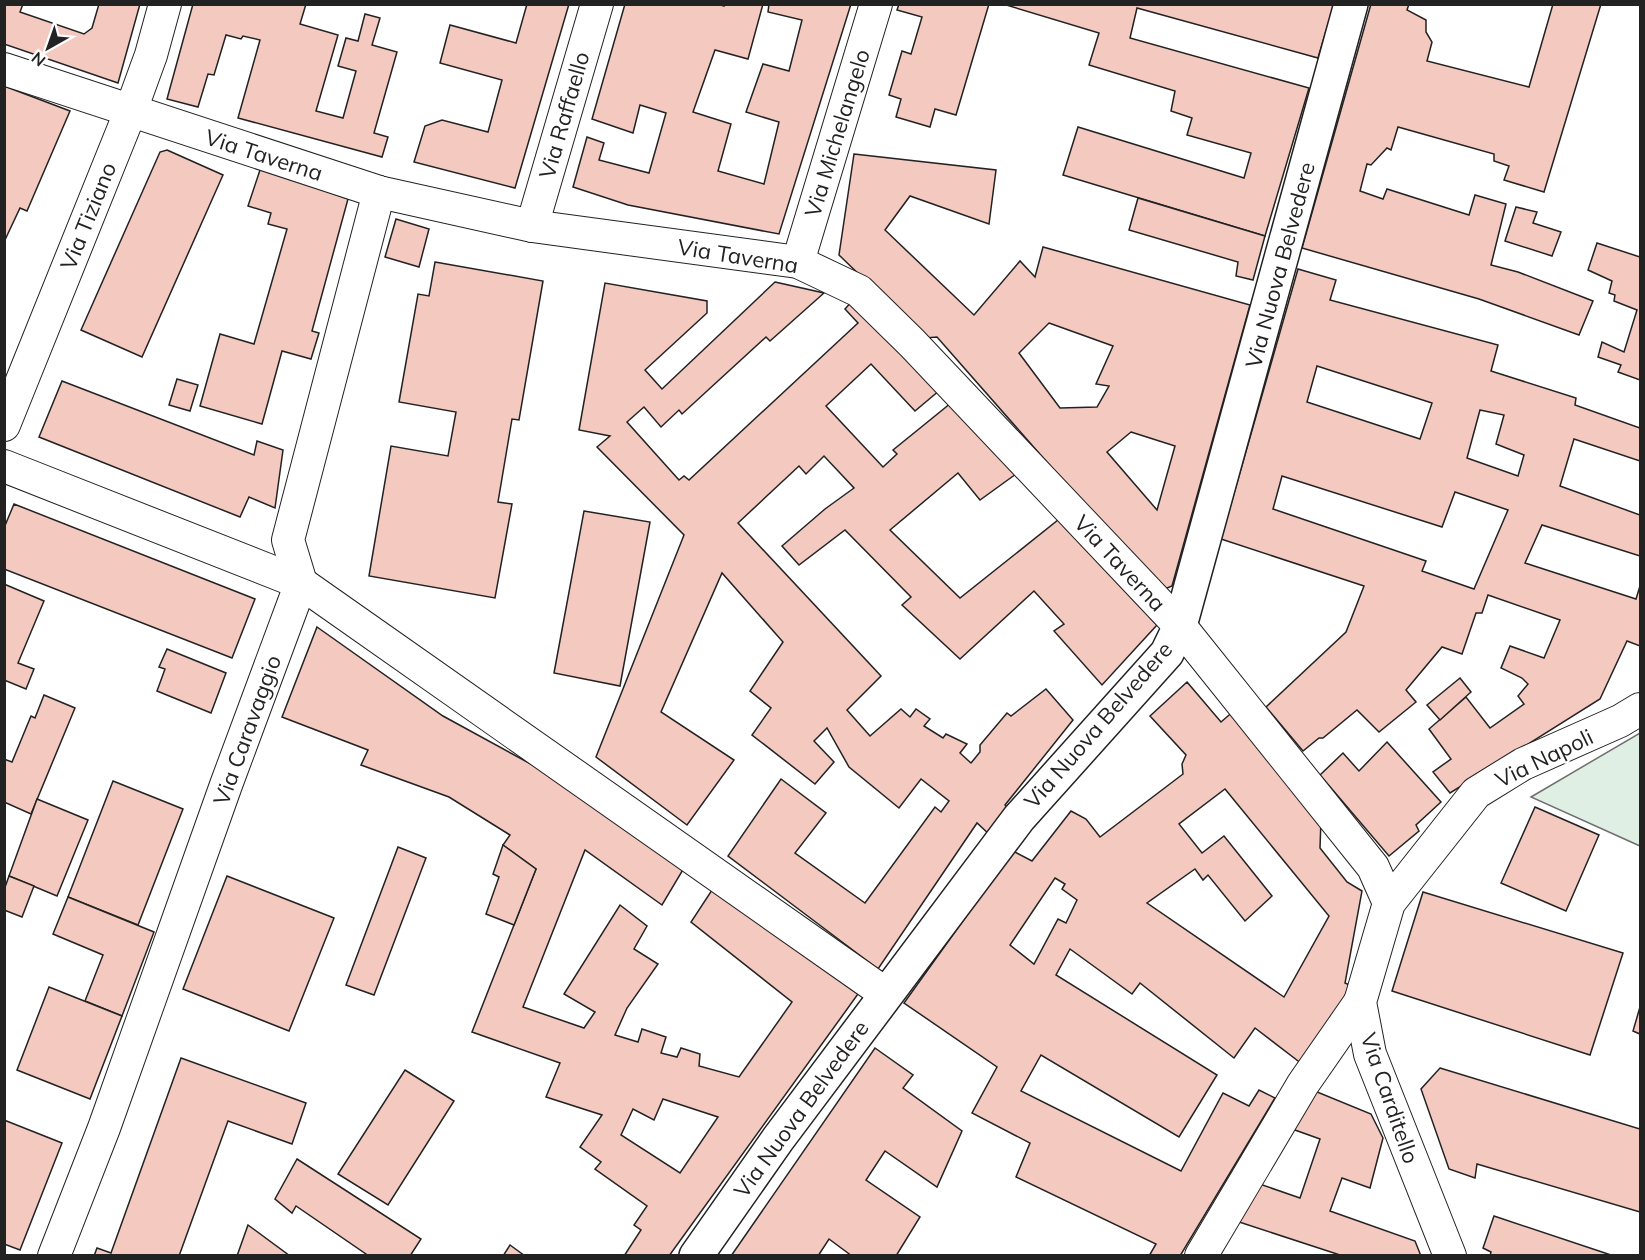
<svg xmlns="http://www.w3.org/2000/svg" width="1645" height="1260" font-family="Mulish,sans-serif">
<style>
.green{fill:#e0efe3;stroke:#6f6f6f;stroke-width:1.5}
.building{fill:#f3c9c0;stroke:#222;stroke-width:1.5;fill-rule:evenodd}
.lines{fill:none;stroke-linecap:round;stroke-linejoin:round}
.minor-casing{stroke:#222;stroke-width:34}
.tertiary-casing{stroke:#222;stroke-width:36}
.minor{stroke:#fff;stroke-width:32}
.tertiary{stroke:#fff;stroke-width:33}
.labels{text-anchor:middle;stroke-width:4.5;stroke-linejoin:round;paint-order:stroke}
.street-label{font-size:22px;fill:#222;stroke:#fff}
</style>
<rect width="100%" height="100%" fill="#fff"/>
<path class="green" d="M1640,733V846L1531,797Z"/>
<g class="building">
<path d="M4,4H23L20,12L84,34L92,28L99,4H140L118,83L4,44Z"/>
<path d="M193,4H306L300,24L338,35L316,111L343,118L356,71L338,66L346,38L358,41L365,14L380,18L372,45L397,52L374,133L388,137L382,157L238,118L260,40L243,36L241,39L226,35L214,75L208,74L198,107L167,99Z"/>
<path d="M527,4H569L515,188L414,162L425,126L442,120L488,132L502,80L440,63L450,25L516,43Z"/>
<path d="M625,4H717L724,6V4H763L748,59L715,50L693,112L731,124L718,171L764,184L779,122L746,112L763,64L789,71L802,20L768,12L769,4H851L779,234L628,205L573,187L587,137L604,143L599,160L649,173L666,113L640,105L633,133L592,119Z"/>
<path d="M899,4H989L956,115L935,109L930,127L896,117L901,99L889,95L902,51L911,54L922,17L897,10Z"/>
<path d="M1003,4H1334L1318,58L1137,8L1130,38L1309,88L1265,236L1063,175L1078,127L1244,178L1251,153L1187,135L1192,118L1171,111L1175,91L1089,65L1099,33Z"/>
<path d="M1371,4H1409L1407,10L1426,20V32L1432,42L1427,61L1529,87L1553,4H1601L1544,192L1504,180L1509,166L1494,161V154L1398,127L1391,150L1387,148L1371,165L1367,164L1360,191L1383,199L1387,189L1469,215L1475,195L1506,204L1491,265L1518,272L1593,301L1579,335L1479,299L1302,248Z"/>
<path d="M4,86L70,111L27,211L20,208L4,242Z"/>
<path d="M167,150L223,175L142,357L81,330L160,152Z"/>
<path d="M854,154L996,170L989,224L910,196L885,230L974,315L1020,261L1035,277L1043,247L1250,305L1172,586L1160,591L937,337L925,338L839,255ZM1049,323L1113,346L1096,384L1109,386L1097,407L1060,408L1019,353ZM1131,432L1175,446L1157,510L1107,452Z"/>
<path d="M261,167L348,199L312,331L319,333L311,359L282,351L262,424L200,406L220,334L254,344L287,229L268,224L271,213L248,206Z"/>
<path d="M1138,198L1265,236L1253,280L1236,276L1238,262L1129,230Z"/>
<path d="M1516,207L1537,212L1533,223L1561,232L1552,256L1505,241Z"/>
<path d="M396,219L429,229L419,267L385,257Z"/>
<path d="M1597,243L1640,257V380L1618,372L1621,365L1598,357L1602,342L1624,352L1637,310L1614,301L1615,295L1609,293L1612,281L1588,270Z"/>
<path d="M435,262L543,281L519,420L512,419L498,502L512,504L495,598L369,576L391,446L448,456L456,412L399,402L418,294L429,296Z"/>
<path d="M1298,269L1336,280L1330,300L1498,345L1491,371L1576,398L1575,405L1640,428V461L1574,439L1560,486L1640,515V556L1542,525L1525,563L1636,599L1640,586V646L1627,641L1600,699L1450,793L1433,772L1451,759L1429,729L1466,697L1490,728L1524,704L1518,696L1528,684L1522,678L1501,668L1510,646L1544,658L1560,620L1488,595L1482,613H1476L1462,654L1442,647L1406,690L1416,702L1379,732L1357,710L1323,738H1319L1303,751L1266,707L1346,632L1364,586L1221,539ZM1317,366L1432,403L1420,439L1307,402ZM1480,410L1504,415L1496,444L1524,455L1518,476L1467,458ZM1282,476L1442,527L1455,492L1508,510L1474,589L1422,571L1426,561L1273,509Z"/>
<path d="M775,282L824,293L770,341L766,337L682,414L679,410L661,427L644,407L627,422L679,480L684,476L689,480L858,323L845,309L854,299L940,390L915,411L871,364L826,406L883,467L897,454L893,450L951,403L1016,474L980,500L958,473L890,530L960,598L1058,520L1157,625L1102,685L1054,631L1064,624L1034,591L960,659L902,605L911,597L845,530L799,565L782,546L825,509L854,488L824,456L806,474L799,466L738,523L881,676L847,710L870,736L901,709L910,717L916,709L930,719L924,726L943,738L946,734L967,744L960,753L971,763L980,752V745L1007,713L1011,716L1046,689L1073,720L1005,805L1011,811L991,836L977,823L878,969L728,856L781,779L826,813L795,853L865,903L935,807L941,812L949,801L921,779L899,808L849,767L827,728L814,741L834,762L815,784L752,735L771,708L750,691L783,642L722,573L661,712L734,760L687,825L596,757L684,535L597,447L610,436L579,430L605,283L707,301V313L645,370L662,389Z"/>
<path d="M177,379L198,385L190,411L169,405Z"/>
<path d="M62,381L254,455L257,441L283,450L275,508L249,497L240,517L39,437Z"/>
<path d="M14,504L255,599L232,658L4,569V528Z"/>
<path d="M584,511L650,522L620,686L554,673Z"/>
<path d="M4,584L44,601L18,663L34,669L26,689L4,680Z"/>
<path d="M317,627L443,716L571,786L684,868L662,905L585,850L523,1007L584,1028L595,1012L564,994L620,905L647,926L634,949L658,964L627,1008L615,1035L638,1042L642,1029L666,1037L661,1053L677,1057L681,1048L700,1054L699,1066L739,1077L792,1002L691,922L712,890L858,994L669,1256H624L641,1230L634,1225L647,1206L595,1169L601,1162L580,1147L602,1115L546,1097L560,1063L472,1032L536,869L503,845L510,835L449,797L361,765L368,750L282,717ZM663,1099L718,1117L680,1173L621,1135L633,1109L654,1120Z"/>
<path d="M167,649L226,673L211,713L157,691L165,669L159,667Z"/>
<path d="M1460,678L1471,692L1440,720L1427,705Z"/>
<path d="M1187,682L1221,722L1236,709L1321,819L1320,848L1347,882L1362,891L1345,983L1352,986L1302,1064L1255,1028L1234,1058L1140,983L1132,994L1070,949L1056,975L1217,1075L1179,1137L1041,1055L1021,1091L1181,1171L1223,1093L1249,1106L1259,1090L1275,1098L1180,1256H1149L1156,1244L1016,1177L1030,1143L972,1113L997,1067L904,1003L1013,851L1032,861L1071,811L1086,819L1100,837L1183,774L1182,764L1186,755L1150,716ZM1225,789L1329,916L1284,997L1147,903L1195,869L1203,880L1208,875L1245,921L1272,896L1224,836L1202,853L1179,824ZM1055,878L1065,884L1062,889L1077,900L1066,923L1058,919L1034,964L1010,945Z"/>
<path d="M44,695L75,708L31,814L4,802V759L12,762L31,716L35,718Z"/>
<path d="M1387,742L1441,802L1416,825L1419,831L1389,856L1320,775L1343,753L1359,771Z"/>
<path d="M113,781L183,809L138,925L68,897Z"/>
<path d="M37,799L88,820L57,896L9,876Z"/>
<path d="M1535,807L1599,835L1566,911L1501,883Z"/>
<path d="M503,845L536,869L514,925L486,914L499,877L493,874Z"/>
<path d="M398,847L426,858L374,995L346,985Z"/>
<path d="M9,876L34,886L22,917L4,910V890Z"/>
<path d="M227,876L334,918L289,1031L183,989Z"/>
<path d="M1423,892L1623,953L1590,1055L1392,991Z"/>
<path d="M68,897L154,932L122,1016L85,1001L103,955L53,934Z"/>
<path d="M49,987L122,1016L90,1099L17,1070Z"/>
<path d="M1640,1007V1034L1633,1031Z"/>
<path d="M875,1048L913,1075L903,1088L962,1131L937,1187L885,1151L866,1180L920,1217L896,1256H852L829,1239L818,1256H731Z"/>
<path d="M181,1058L306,1103L292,1144L228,1121L179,1256H94L97,1248L111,1253Z"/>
<path d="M1440,1068L1640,1129V1212L1477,1164L1475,1178L1449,1169L1421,1089Z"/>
<path d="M405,1070L454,1101L388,1205L338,1174Z"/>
<path d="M1305,1087L1371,1114L1383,1138L1370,1188L1342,1178L1330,1211L1415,1241L1421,1256H1343L1227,1218L1248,1180L1300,1198L1320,1139L1281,1125Z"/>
<path d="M4,1120L62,1143L20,1250L4,1244Z"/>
<path d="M297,1159L421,1239L410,1256H369L296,1206L292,1213L275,1199Z"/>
<path d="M1494,1216L1614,1256H1490L1491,1252L1483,1248Z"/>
<path d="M248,1225L290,1256H237Z"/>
<path d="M510,1245L525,1256H503Z"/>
</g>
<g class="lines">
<g class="minor-casing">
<g id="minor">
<path d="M4,69L379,192L532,226L798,262L859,291L912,343L1180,626L1373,867L1389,903"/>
<path d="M532,226L597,4"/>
<path d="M798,262L876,4"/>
<path d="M4,425L131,110L151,55L165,4"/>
<path d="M4,466L301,583L886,994"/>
<path d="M54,1256L104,1128L226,785L301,583L288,540L379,192"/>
<path d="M1201,1256L1303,1084L1360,1002"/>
<path d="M1450,1256L1370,1054L1360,1002L1389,903L1476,793L1523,764L1620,721L1640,709"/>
</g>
</g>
<g class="tertiary-casing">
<path id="tertiary" d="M696,1256L778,1139L1019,818L1167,653L1180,626L1351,4"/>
</g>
<use href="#minor" class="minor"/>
<use href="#tertiary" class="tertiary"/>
</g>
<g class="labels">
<g class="street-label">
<text transform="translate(564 115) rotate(-74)" y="8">Via Raffaello</text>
<text transform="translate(837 133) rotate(-73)" y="8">Via Michelangelo</text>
<text transform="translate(264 155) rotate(18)" y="8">Via Taverna</text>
<text transform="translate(88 216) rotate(-68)" y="8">Via Tiziano</text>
<text transform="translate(738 256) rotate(9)" y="8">Via Taverna</text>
<text transform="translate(1280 265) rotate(-75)" y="8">Via Nuova Belvedere</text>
<text transform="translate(1120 563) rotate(47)" y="8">Via Taverna</text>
<text transform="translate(1098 725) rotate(-49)" y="8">Via Nuova Belvedere</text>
<text transform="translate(247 730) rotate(-70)" y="8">Via Caravaggio</text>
<text transform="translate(1544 758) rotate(-26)" y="8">Via Napoli</text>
<text transform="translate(1390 1098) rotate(71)" y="8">Via Carditello</text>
<text transform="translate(801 1109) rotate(-54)" y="8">Via Nuova Belvedere</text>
</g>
</g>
<rect width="1645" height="1260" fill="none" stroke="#222222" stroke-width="12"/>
<g transform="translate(48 48) rotate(220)" stroke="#ffffff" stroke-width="4.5" paint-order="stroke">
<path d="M0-4.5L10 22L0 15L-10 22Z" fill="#222222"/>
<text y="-9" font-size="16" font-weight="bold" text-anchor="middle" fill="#222222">N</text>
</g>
</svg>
